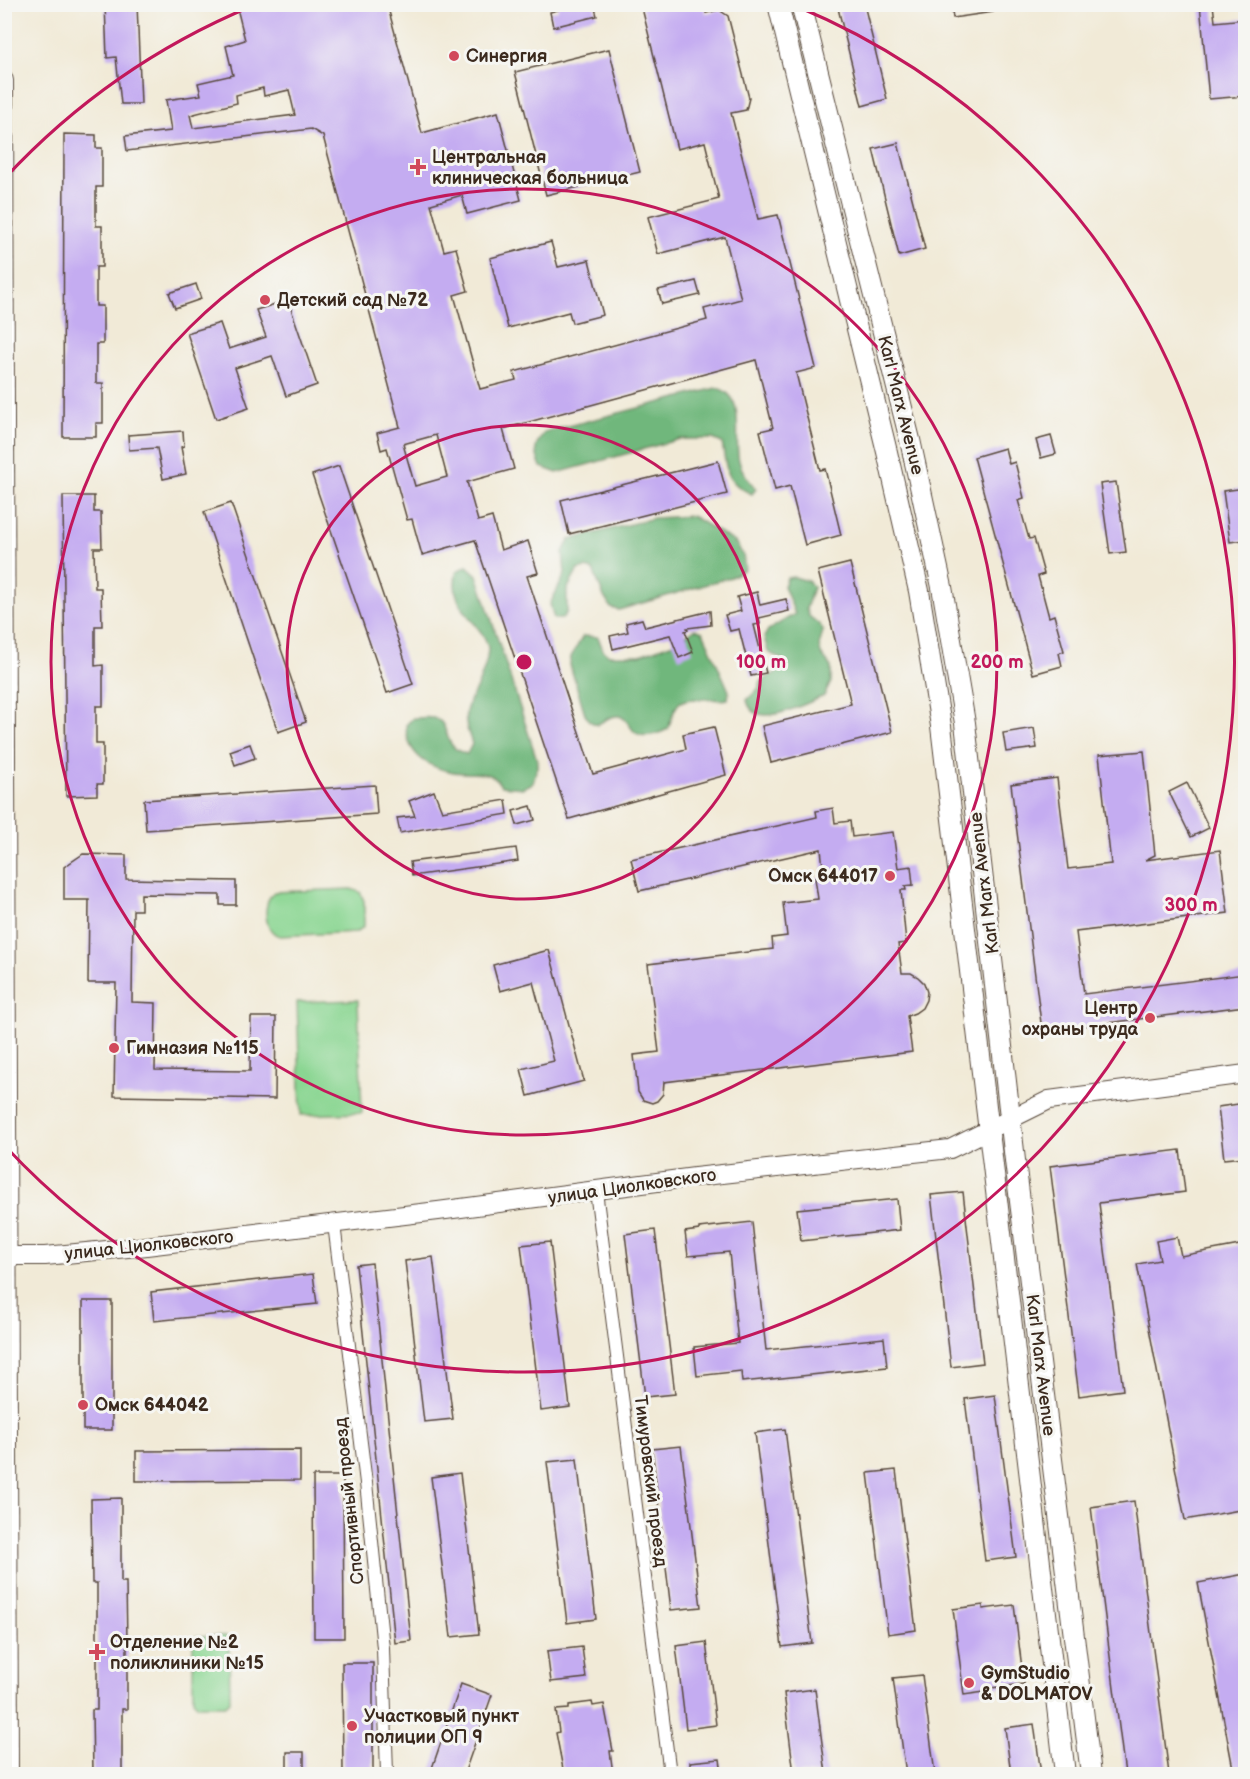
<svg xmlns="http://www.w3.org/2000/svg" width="1250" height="1779" font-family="'Balsamiq Sans',sans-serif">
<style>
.green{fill:#8ad692;stroke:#628058;stroke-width:1.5}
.forest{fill:#6fb77c;stroke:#55704d;stroke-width:1.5}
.building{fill:#c4acf1;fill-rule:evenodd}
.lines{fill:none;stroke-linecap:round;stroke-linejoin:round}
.minor-casing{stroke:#56473a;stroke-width:14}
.secondary-casing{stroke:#56473a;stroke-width:20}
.primary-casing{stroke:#56473a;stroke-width:22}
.minor{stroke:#fff;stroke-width:12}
.secondary{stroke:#fff;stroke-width:18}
.primary{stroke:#fff;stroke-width:20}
.ring{fill:none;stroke:#c2185b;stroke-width:3}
.poi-dot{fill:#d1495b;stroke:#f6f6f2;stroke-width:2}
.labels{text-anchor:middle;stroke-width:6;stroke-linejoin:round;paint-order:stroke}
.poi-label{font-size:18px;font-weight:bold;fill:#3b2a1e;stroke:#f6f6f2;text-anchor:start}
.street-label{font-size:18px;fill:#3b2a1e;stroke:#f6f6f2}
.centre{fill:#c2185b;stroke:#f6f6f2;stroke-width:3}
.ring-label{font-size:18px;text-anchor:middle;font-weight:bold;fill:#c2185b;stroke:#f6f6f2;stroke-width:6;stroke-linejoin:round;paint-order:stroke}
</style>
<rect width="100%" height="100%" fill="#f6f6f2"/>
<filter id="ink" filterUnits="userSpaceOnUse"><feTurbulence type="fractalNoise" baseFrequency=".0167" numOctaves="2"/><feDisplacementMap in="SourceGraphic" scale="12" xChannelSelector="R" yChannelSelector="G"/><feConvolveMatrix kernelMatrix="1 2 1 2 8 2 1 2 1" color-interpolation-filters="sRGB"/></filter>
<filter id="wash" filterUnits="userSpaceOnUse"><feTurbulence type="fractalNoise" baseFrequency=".008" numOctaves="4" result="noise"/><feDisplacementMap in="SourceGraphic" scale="24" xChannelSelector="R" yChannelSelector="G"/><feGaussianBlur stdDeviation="1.35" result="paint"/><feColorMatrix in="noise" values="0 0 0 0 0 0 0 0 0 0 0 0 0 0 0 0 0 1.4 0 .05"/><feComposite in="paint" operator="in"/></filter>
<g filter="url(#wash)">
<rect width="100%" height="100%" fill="#f1ead7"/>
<g class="green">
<path d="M351,889L360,892L364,901V926L357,932L280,936C263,932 262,902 274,892Z"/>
<path d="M358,1000L362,1113L301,1115L297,1002Z"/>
<path d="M197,1636H226L229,1643L230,1701L225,1705H198L193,1700V1641Z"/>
</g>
<g class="forest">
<path d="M716,388C748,394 733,439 739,461C742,473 749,480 756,489L752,494C724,482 727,470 722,443L713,439H680L557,473L541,467C534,449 533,447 545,432Z"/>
<path d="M692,516L735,542L743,555L745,569L731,577L619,610L611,608L604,597L593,570L585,568L578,570L567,590V612L562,619H554L550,604L565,574L563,552L569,540L654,518Z"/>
<path d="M467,566L477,575L538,763L533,783L523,788L501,786C498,782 496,778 492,776C483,772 473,774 464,773C435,772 406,758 406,725L413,718C420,718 427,717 433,718C452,721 440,748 467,754L472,744C469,734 464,723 466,712C467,705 472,697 475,691C481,679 487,663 488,650C488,626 445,609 457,571Z"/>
<path d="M794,577L808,581L813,587L806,609L809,616L820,625L823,631L819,646L821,654L831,667V682L824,696C804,704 754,732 747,700L758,689L761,681L788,666L783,660L768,652L764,637L768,630L795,614L784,586L787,578Z"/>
<path d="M695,629L703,632L729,691L728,699C721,701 716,699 709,699C677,699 678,698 668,729C661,733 645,739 636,733C629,728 628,718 619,716C611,715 603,721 597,725L589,721L585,714L570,665L571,657L583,636L598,637L603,650L609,655H640L676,642Z"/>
</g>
<g id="blocks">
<g class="building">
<path d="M105,4H137L141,104H121L116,57L107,58Z"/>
<path d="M236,4H387L422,133L498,112L521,200L467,214L462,195L431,204L444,251L456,248L468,291L454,295L480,389L516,380L514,372L707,320L704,309L741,299L725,237L658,254L648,217L719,199L705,142L677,149L641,4H704L706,13L719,10L728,16L749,98L746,110L731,113L758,219L778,215L816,368L796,373L820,470L825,469L841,535L805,545L790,486L775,490L760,431L773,428L756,360L503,429L514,469L467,482L478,521L492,517L501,550L528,541L538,573L527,576L593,774L686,749L683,734L714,727L726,775L569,819L475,540L422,555L412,519L407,520L387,448L381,450L377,433L400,427L323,136L311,129L127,151L125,136L171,131L166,100L201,95L198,83L233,75L226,46L245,40ZM263,88L264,96L289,90L295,115L193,128L190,115L237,103L236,95ZM436,435L447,477L415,486L403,444Z"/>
<path d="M557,4H594L597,16L553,27L550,12L558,10Z"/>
<path d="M837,4H864L887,99L862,106Z"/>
<path d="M951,4H992L993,12L953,18Z"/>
<path d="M1200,4H1213L1215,22L1245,19V96L1209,99Z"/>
<path d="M609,49L640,172L546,195L515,72Z"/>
<path d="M64,134L96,135V148H102V187H96V226H102V267H96V306H103V344H96V383H103V423H96V437H63Z"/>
<path d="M898,143L925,249L899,256L873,149Z"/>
<path d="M551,242L558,267L589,260L603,315L572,323L569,312L508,328L490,258Z"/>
<path d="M696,281L700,295L662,304L658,290Z"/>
<path d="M196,284L201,299L175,308L169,293Z"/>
<path d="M288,300L317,385L286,396L272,356L235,368L249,408L216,419L187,333L220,323L229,349L266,337L256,310Z"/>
<path d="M183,431L184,446L181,447L186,474L163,479L157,448L129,450L128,435Z"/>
<path d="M1051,436L1056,454L1041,458L1036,440Z"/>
<path d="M1005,448L1009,464L1015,462L1024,498L1018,500L1029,539L1034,538L1044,574L1038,576L1049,617L1054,615L1064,651L1059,653L1062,666L1033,674L974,457Z"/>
<path d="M718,461L727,494L569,534L561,500Z"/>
<path d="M339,466L413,684L387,693L312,475Z"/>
<path d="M1116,482L1126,552L1110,554L1100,484Z"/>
<path d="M1245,488V540L1230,542L1223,491Z"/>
<path d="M63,496H94V512H101L102,548H94L95,588H101L102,626H95V666L103,665V706H96V744H103V784H97V795L66,796Z"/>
<path d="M231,503L306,722L278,732L204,512Z"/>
<path d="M850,563L892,732L771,763L762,726L851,704L818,571Z"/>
<path d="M757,592L760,605L786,599L789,611L759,618L760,624L754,625L766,673L751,676L739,629L730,631L725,615L741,611L737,597Z"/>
<path d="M710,611L711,625L687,628L688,630L685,631L693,652L679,658L670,635L613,649L610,636L628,632L626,623L642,619L645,627Z"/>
<path d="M1034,728L1037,748L1006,752L1003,733Z"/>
<path d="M250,744L255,758L235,765L230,751Z"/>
<path d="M1144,751L1155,855L1145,860L1220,850L1228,913L1076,932L1084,994L1245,974V1006L1042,1031L1011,784L1057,778L1068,869L1111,864L1099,755Z"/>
<path d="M1187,783L1209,828L1191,837L1169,792Z"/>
<path d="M375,785L377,814L146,830L144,800Z"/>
<path d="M434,791L442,811L506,800L508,814L400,833L397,818L415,816L409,801Z"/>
<path d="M531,806L535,820L517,825L513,811Z"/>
<path d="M833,808L835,823L850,821L852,837L893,832L898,868L911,866L913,885L905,886L906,890H901L906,943L898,944L902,973H911L918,977L924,983L927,992L926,1000L922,1008L915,1013L907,1016L912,1052L664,1082L663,1094L657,1101L652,1103L643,1100L638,1092L634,1055L659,1052L648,964L773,949L772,938L787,936L783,903L818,899L815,878L824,877L821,849L639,891L631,859L817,817L816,811Z"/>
<path d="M516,848L518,861L412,876L410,862Z"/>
<path d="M83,854L126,855V879L236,881V905H220V895L141,894V910H133L132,1002L156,1003L155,1070L250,1071L251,1017H276L275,1099L114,1096L116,983H88L89,900H64V867Z"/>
<path d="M549,950L584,1081L528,1096L521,1069L554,1061L533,982L500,991L493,965Z"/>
<path d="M1245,1103V1157L1224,1159L1218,1107Z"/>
<path d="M1180,1150L1185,1192L1099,1203L1123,1390L1079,1396L1050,1166Z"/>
<path d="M963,1192L983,1363L951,1367L931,1195Z"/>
<path d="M897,1199L900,1230L801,1241L797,1209Z"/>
<path d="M752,1222L766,1350L884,1338L887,1367L742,1382L741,1371L697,1376L694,1347L738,1343L729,1252L688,1256L685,1232L699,1230V1228Z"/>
<path d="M655,1230L675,1394L645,1397L625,1234Z"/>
<path d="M1177,1237L1181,1256L1245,1244V1509L1185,1520L1137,1264L1160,1260L1156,1241Z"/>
<path d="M550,1242L570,1407L541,1411L521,1245Z"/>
<path d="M433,1257L453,1419L424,1422L405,1261Z"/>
<path d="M372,1263L411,1641L395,1643L356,1265Z"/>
<path d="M313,1274L317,1304L154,1321L151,1292Z"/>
<rect x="83" y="1301" width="29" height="129"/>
<path d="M995,1395L1016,1557L985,1561L965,1399Z"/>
<path d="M785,1429L812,1643L782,1647L755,1433Z"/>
<path d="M681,1446L701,1607L671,1610L652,1449Z"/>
<path d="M300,1450V1480L136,1481V1451Z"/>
<path d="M577,1459L596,1619L567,1623L547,1462Z"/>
<path d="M896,1470L916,1630L888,1634L868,1473Z"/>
<path d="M460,1473L479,1634L451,1637L431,1477Z"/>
<path d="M313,1476H343L344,1638H314Z"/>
<path d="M121,1498V1582H126L127,1642V1709H122V1774H93L92,1710H97V1583H92L91,1499Z"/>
<path d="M1134,1501L1169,1774H1125L1091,1507Z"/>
<path d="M1245,1574V1774H1234L1198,1583Z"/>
<path d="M983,1605V1609L1014,1605L1024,1684L991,1688V1691L964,1695L953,1609Z"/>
<path d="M706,1642L716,1725L686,1729L676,1646Z"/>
<path d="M582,1647L586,1678L551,1682L547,1651Z"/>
<path d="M342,1663H373V1774H343Z"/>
<path d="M922,1675L935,1774H906L893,1678Z"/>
<path d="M461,1684L492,1695L464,1774H430Z"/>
<path d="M815,1689L826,1774H794L784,1693Z"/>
<path d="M592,1702L593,1706L604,1704L613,1751H610L613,1774H564L556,1733L559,1732L556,1710L569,1709V1705Z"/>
<path d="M1034,1724L1041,1774H1011L1005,1728Z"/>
<rect x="287" y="1752" width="17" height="20"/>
<path d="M720,1759L722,1774H690V1762Z"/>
</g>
</g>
</g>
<g filter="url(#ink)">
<use href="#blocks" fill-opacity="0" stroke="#56473a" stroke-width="1.5"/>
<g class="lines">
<g class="minor-casing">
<g id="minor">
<path d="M596,1191L670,1774"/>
<path d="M334,1224L366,1483L383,1648L387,1774"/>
</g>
</g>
<g class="secondary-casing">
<g id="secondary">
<path d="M4,80L9,1774"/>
<path d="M7,1256H45L138,1247L438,1211L695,1177L950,1149L1049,1100L1246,1074"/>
</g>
</g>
<g class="primary-casing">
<g id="primary">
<path d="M778,4L887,452L919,591L941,726L1065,1774"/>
<path d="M801,4L910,440L942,587L965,723L1016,1169L1091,1774"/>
</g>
</g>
<use href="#minor" class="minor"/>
<use href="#secondary" class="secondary"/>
<use href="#primary" class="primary"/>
</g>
</g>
<g class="ring">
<circle cx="524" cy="662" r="237"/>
<circle cx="524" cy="662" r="473"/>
<path d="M5 178A710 710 0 0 1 252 6M796 6A710 710 0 1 1 5 1146"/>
</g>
<g class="poi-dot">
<circle cx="454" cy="56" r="6"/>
<path d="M415 158h6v6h6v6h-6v6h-6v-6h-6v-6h6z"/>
<circle cx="265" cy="300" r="6"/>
<circle cx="890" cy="876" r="6"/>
<circle cx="1150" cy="1018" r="6"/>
<circle cx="114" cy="1048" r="6"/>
<circle cx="83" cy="1405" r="6"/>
<path d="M94 1643h6v6h6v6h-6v6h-6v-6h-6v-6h6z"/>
<circle cx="969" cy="1683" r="6"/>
<circle cx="352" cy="1726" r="6"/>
</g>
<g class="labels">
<g class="poi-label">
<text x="466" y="62">Синергия</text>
<text x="432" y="163">Центральная<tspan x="432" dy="21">клиническая больница</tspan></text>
<text x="277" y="306">Детский сад №72</text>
<text x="878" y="882" text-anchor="end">Омск 644017</text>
<text x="1138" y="1014" text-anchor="end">Центр<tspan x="1138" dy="21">охраны труда</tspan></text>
<text x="126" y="1054">Гимназия №115</text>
<text x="95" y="1411">Омск 644042</text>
<text x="110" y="1648">Отделение №2<tspan x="110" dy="21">поликлиники №15</tspan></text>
<text x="981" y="1679">GymStudio<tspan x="981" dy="21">&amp; DOLMATOV</tspan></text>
<text x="364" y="1722">Участковый пункт<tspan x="364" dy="21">полиции ОП 9</tspan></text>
</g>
<g class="street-label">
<text transform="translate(901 405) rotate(76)" y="6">Karl Marx Avenue</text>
<text transform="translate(984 883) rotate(-97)" y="6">Karl Marx Avenue</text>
<text transform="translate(632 1186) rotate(-8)" y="6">улица Циолковского</text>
<text transform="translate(149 1245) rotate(-6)" y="6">улица Циолковского</text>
<text transform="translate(1041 1365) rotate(83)" y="6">Karl Marx Avenue</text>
<text transform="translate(651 1481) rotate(83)" y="6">Тимуровский проезд</text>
<text transform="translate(349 1501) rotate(-96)" y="6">Спортивный проезд</text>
</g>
</g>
<circle cx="524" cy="662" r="9" class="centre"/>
<g class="ring-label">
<text x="761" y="668">100 m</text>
<text x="997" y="668">200 m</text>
<text x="1191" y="911">300 m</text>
</g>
<rect width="1250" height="1779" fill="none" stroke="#f6f6f2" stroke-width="24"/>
</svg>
